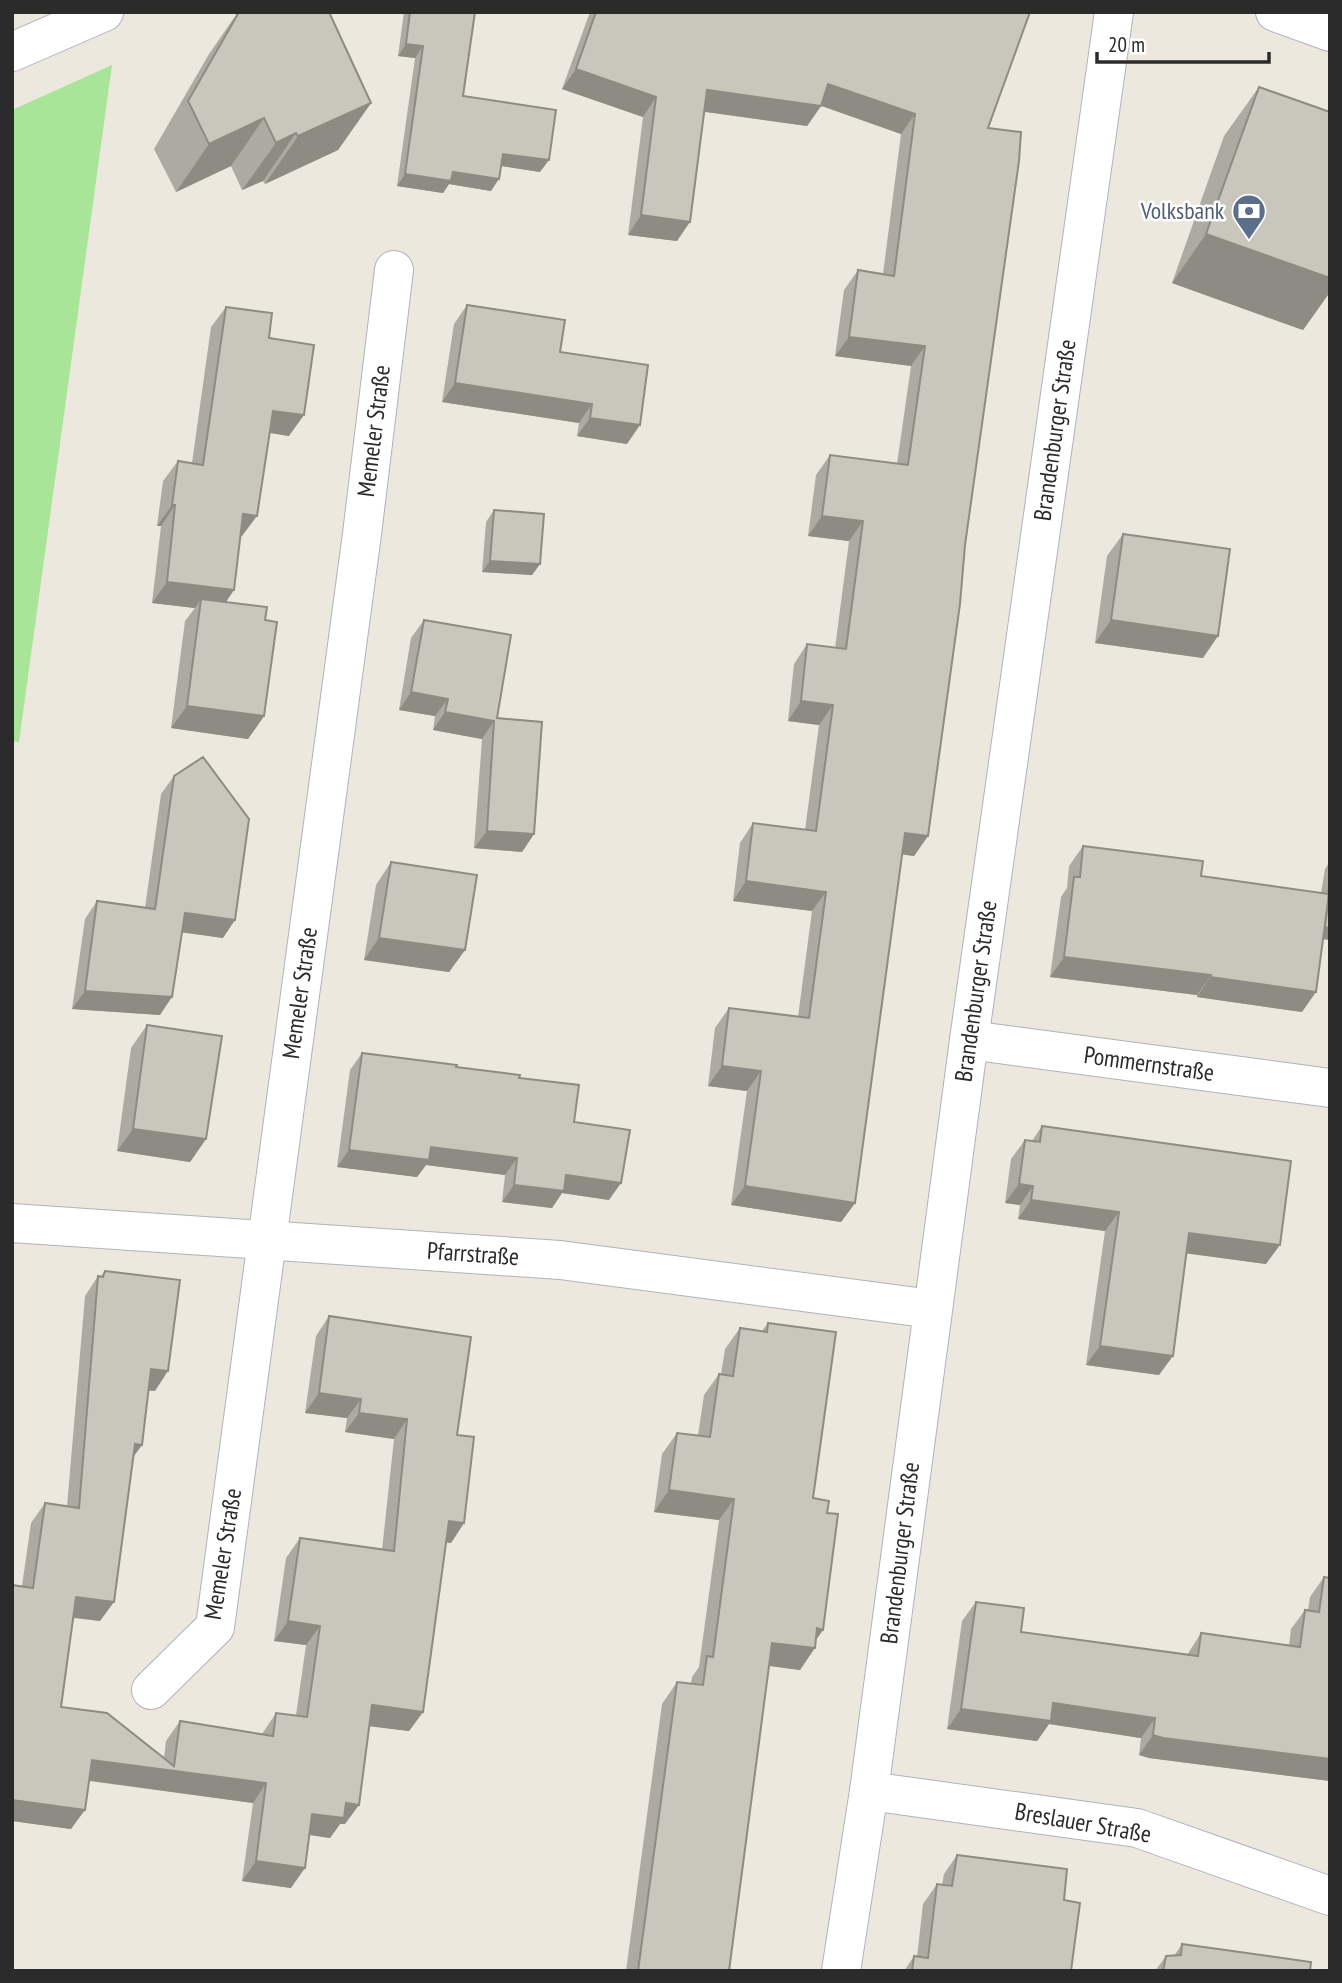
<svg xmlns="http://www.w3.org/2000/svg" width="1342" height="1983" font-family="'PT Sans Narrow',sans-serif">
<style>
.green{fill:#a9e598}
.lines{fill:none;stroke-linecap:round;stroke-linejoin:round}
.street-casing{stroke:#b1b1bf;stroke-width:40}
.street{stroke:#fff;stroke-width:38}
.wall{fill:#adaaa1}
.shaded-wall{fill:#8d8b83}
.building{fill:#c9c6bb;stroke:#8d8b83;stroke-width:2}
.labels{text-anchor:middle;stroke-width:5;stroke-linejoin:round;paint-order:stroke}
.service-label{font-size:24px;fill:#4e5e75;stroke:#fff;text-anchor:end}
.street-label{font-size:24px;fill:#2b2b2b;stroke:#fff}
</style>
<rect width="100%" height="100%" fill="#ede8dd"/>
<path class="green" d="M112,65L19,742L12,741V110Z"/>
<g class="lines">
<g class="street-casing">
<g id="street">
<path d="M1275,12L1330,32"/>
<path d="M12,52L104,12"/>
<path d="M969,1040L1330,1088"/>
<path d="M12,1223L560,1260L932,1309"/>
<path d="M151,1690L215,1627L362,534L394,270"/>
<path d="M869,1791L1137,1828L1330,1896"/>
<path d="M841,1971L869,1791L969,1040L1114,12"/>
</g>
</g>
<use href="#street" class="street"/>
</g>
<g class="wall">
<path d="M238,12H329L371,103L338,150L265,184L263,181L242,190L231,166L176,192L154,149L209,54Z"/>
<path d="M404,12H475L463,96L540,172L501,166L491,191L449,184L443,193L397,186L415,58L398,56Z"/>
<path d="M590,12H1030L988,128L965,545L928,836L914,856L902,854L855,1203L841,1222L731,1205L747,1091L708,1086L715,1028L729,1008L798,1017L812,911L733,901L740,843L753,823L805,830L819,725L788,721L794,664L807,644L835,648L849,541L808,536L816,475L830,455L897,464L911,366L835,356L844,290L858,270L883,274L901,134L821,106L807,126L705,112L677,241L628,235L643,117L562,89Z"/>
<path d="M1259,87L1330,112V292L1303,330L1172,283L1224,136Z"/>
<path d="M467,305L560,352L627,444L577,436L579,423L442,402L454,324Z"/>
<path d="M226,307L269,338L289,436L270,433L242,536H240L226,602L265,620L264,716L248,739L171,728L185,621L195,608L152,603L161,526H157L163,481L178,461L192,463L211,327Z"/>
<path d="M494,510L540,564L532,575L482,572L486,522Z"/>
<path d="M1123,534L1203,658L1095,643L1107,556Z"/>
<path d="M424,620L497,718L534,834L522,852L474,848L482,739L433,730L435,716L399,710L411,638Z"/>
<path d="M174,776L223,938L182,932L160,1015L72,1009L85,919L97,901L145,908L161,794Z"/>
<path d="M1083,846L1201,876L1321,893L1325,869L1330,861V940L1323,939L1302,1012L1197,997V995L1050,977L1061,897L1067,888L1069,866Z"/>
<path d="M391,862L465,950L449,972L364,960L376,885Z"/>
<path d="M147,1025L206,1139L190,1162L117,1151L131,1048Z"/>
<path d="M362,1053L519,1078L574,1122L609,1200L562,1193L552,1208L502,1202L505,1175L426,1165L417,1177L337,1167L350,1070Z"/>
<path d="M1042,1126L1266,1264L1186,1253L1159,1375L1086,1365L1105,1231L1018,1219L1020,1205L1005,1203L1011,1159L1025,1140L1032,1141Z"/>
<path d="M105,1271L155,1391L148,1390L142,1445L133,1457L100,1621L73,1618L61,1707L164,1758L166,1741L180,1721L262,1734L276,1713L296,1715L306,1645L274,1641L286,1558L300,1538L382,1550L394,1439L345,1432L347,1418L305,1413L316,1336L329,1316L457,1435L464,1523L451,1543L446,1542L423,1712L409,1731L370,1726L345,1824H340L330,1838L309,1835L291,1888L242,1881L253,1803L89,1781L71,1829L12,1821V1585L22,1586L31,1523L45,1503L67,1506L85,1296L98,1276H101Z"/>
<path d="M768,1323L813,1498L827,1513L823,1630L816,1640L800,1670L769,1666L729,1971H626L662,1704L677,1682L691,1684L692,1677L699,1667L719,1520L654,1512L662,1454L677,1433L698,1435L704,1395L719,1374H721L725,1349L740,1328L762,1331Z"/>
<path d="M1324,1577L1330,1781L1149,1758L1139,1755L1141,1738L1049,1724L1037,1741L947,1729L962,1621L976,1602L1021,1632L1187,1655L1201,1633L1289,1646L1291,1629L1305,1610H1308L1310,1597Z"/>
<path d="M957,1855L1064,1900L1071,1971H904L914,1956L917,1957L923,1904L937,1884L942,1885L944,1874Z"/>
<path d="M1182,1944L1310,1971H1155L1166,1956H1174Z"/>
</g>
<g class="shaded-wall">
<path d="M406,44L423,46L415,58L398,56Z"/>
<path d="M576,69L656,97L643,117L562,89Z"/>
<path d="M828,84L915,114L901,134L814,103Z"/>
<path d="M707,90L821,106L807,126L693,110Z"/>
<path d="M371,103L338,150L265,184L298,136Z"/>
<path d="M264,118L231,166L176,192L209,144Z"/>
<path d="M296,133L263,181L242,190L276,143Z"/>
<path d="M503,154L549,160L540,172L495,165Z"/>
<path d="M453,172L499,179L491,191L449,184L443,193L397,186L405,174Z"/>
<path d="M641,215L690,222L677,241L628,235Z"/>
<path d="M1206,234L1330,278V292L1303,330L1172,283Z"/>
<path d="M849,337L925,346L911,366L835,356Z"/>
<path d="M455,383L592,404L579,423L442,402Z"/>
<path d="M273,411L304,415L289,436L259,431Z"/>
<path d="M590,418L640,425L627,444L577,436Z"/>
<path d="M172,505H175L161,526H157Z"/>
<path d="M243,514L257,516L242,536L228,535Z"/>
<path d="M822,516L863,521L849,541L808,536Z"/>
<path d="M490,561L540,564L532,575L482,572Z"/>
<path d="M167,582L234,590L220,611L201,599L195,608L152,603Z"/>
<path d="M1111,620L1218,636L1203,658L1095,643Z"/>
<path d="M411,692L448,699L435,716L399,710Z"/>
<path d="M801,701L833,705L819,725L788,721Z"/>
<path d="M187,706L264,716L248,739L171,728Z"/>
<path d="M445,712L494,721L482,739L433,730Z"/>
<path d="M487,831L534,834L522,852L474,848Z"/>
<path d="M905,833L928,836L914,856L891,853Z"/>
<path d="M746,881L826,892L812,911L733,901Z"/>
<path d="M185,913L235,920L223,938L172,931Z"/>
<path d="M1323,927L1330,928V940L1315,938Z"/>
<path d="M379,938L465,950L449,972L364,960Z"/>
<path d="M1064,957L1211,975L1197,995L1050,977Z"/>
<path d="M1210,977L1316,992L1302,1012L1197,997Z"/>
<path d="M85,991L172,997L160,1015L72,1009Z"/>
<path d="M722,1066L761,1071L747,1091L708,1086Z"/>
<path d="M133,1129L206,1139L190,1162L117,1151Z"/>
<path d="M431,1147L517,1158L505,1175L426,1165L417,1177L337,1167L349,1150Z"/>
<path d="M566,1175L621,1183L609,1200L562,1193L552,1208L502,1202L514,1185Z"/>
<path d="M1019,1184L1033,1186L1020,1205L1005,1203Z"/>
<path d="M745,1186L855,1203L841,1222L731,1205Z"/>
<path d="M1031,1200L1119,1212L1105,1231L1018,1219Z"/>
<path d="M1189,1233L1280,1245L1266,1264L1176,1252Z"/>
<path d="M1100,1346L1173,1356L1159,1375L1086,1365Z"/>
<path d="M151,1369L168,1371L155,1391L137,1389Z"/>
<path d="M319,1393L361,1399L347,1418L305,1413Z"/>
<path d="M359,1413L407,1419L394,1439L345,1432Z"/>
<path d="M135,1444L142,1445L128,1464Z"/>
<path d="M669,1490L734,1499L719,1520L654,1512Z"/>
<path d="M449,1521L464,1523L451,1543L435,1541Z"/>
<path d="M76,1597L114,1602L100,1621L63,1616Z"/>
<path d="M288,1621L320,1626L306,1645L274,1641Z"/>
<path d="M817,1628L823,1630L810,1648H815L800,1670L757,1664L772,1643Z"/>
<path d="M1053,1703L1155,1718L1141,1738L1049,1724L1037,1741L947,1729L961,1709Z"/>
<path d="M372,1705L423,1712L409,1731L359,1725Z"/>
<path d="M1153,1735L1330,1759V1781L1149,1758L1139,1755Z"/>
<path d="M92,1760L266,1783L253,1803L78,1779Z"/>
<path d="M12,1800L85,1810L71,1829L12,1821Z"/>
<path d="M346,1803L359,1805L345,1824H340L330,1838L298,1833L312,1814Z"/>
<path d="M256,1861L305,1868L291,1888L242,1881Z"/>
</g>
<g class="building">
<path d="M239,12H329L371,103L298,136L296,133L276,143L264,118L209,144L188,101Z"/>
<path d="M410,12H475L463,96L556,110L549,160L503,154L499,179L453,172L451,181L405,174L423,46L406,44Z"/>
<path d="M596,12H1030L988,128L1021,132L1019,161L965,545L960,604L928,836L905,833L855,1203L745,1186L761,1071L722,1066L729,1008L809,1018L826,892L746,881L753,823L816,831L833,705L801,701L807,644L846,649L863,521L822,516L830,455L908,465L925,346L849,337L858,270L894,276L915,114L828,84L821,106L707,90L690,222L641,215L656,97L576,69Z"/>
<path d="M1259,87L1330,112V278L1206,234Z"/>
<path d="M467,305L565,320L560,352L648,365L640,425L590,418L592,404L455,383Z"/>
<path d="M226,307L272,313L269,338L314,345L304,415L273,411L257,516L243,514L234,590L167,582L175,505H172L178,461L203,465Z"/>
<path d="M494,510L544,514L540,564L490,561Z"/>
<path d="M1123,534L1230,549L1218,636L1111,620Z"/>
<path d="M201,599L267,607L265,620L277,622L264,716L187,706Z"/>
<path d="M424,620L511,635L497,718L542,722L534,834L487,831L494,721L445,712L448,699L411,692Z"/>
<path d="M203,757L249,819L235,920L185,913L172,997L85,991L97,901L155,909L174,776Z"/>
<path d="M1083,846L1203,861L1201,876L1329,894L1316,992L1210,977L1211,975L1064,957L1074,877H1080Z"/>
<path d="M391,862L477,875L465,950L379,938Z"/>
<path d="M1330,879V928L1325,927L1329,894H1328Z"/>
<path d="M147,1025L222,1036L206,1139L133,1129Z"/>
<path d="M362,1053L457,1065L456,1067L520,1075L519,1078L579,1085L574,1122L630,1130L621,1183L566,1175L564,1191L514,1185L517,1158L431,1147L429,1160L349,1150Z"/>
<path d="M1042,1126L1291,1161L1280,1245L1189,1233L1173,1356L1100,1346L1119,1212L1031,1200L1033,1186L1019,1184L1025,1140L1040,1142Z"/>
<path d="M105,1271L180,1280L168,1371L151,1369L142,1445L135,1444L114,1602L76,1597L61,1707L107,1713L174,1766L180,1721L273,1736L276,1713L307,1717L320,1626L288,1621L300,1538L394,1551L407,1419L359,1413L361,1399L319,1393L329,1316L471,1337L457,1435L474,1437L464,1523L449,1521L423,1712L372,1705L359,1805L346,1803L344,1818L312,1814L305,1868L256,1861L266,1783L92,1760L85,1810L12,1800V1585L33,1588L45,1503L79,1508L98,1276L103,1277Z"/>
<path d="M768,1323L836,1332L813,1498L829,1501L827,1513L838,1514L823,1630L817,1628L815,1648L772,1643L729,1971H638L677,1682L703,1685L707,1656L713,1657L734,1499L669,1490L677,1433L710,1437L719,1374L733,1376L740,1328L767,1332Z"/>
<path d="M1324,1577L1330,1578V1759L1163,1738L1153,1735L1155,1718L1053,1703L1051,1721L961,1709L976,1602L1024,1608L1021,1632L1198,1656L1201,1633L1300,1647L1305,1610L1319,1612Z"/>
<path d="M957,1855L1067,1869L1064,1900L1080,1903L1071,1971H912L914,1956L928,1958L937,1884L952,1886Z"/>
<path d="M1182,1944L1311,1962L1310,1971H1163L1166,1956L1181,1955Z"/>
</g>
<defs>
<g id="bank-pin" transform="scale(1.75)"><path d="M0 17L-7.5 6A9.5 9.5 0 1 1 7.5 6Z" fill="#5c6f8a" stroke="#fff"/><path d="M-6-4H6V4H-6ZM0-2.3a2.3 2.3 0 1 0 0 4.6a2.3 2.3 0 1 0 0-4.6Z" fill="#fff"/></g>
</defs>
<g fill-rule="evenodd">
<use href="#bank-pin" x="1249" y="211"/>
</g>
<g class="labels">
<g class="service-label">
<text x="1224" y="219">Volksbank</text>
</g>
<g class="street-label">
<text transform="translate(1055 430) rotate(-82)" y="8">Brandenburger Straße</text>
<text transform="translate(374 431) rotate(-83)" y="8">Memeler Straße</text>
<text transform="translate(976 991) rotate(-82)" y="8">Brandenburger Straße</text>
<text transform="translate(300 993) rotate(-82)" y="8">Memeler Straße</text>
<text transform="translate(1149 1064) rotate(8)" y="8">Pommernstraße</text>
<text transform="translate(473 1254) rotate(4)" y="8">Pfarrstraße</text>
<text transform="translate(900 1553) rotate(-83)" y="8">Brandenburger Straße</text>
<text transform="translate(223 1554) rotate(-81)" y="8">Memeler Straße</text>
<text transform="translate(1083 1823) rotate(10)" y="8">Breslauer Straße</text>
</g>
</g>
<rect width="1342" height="1983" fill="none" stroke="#2b2b2b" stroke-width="28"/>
<path d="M1097 52v10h172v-10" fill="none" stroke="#2b2b2b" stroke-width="3.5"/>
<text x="1108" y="52" font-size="21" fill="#2b2b2b" stroke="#ffffff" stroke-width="5" paint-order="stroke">20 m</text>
</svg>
